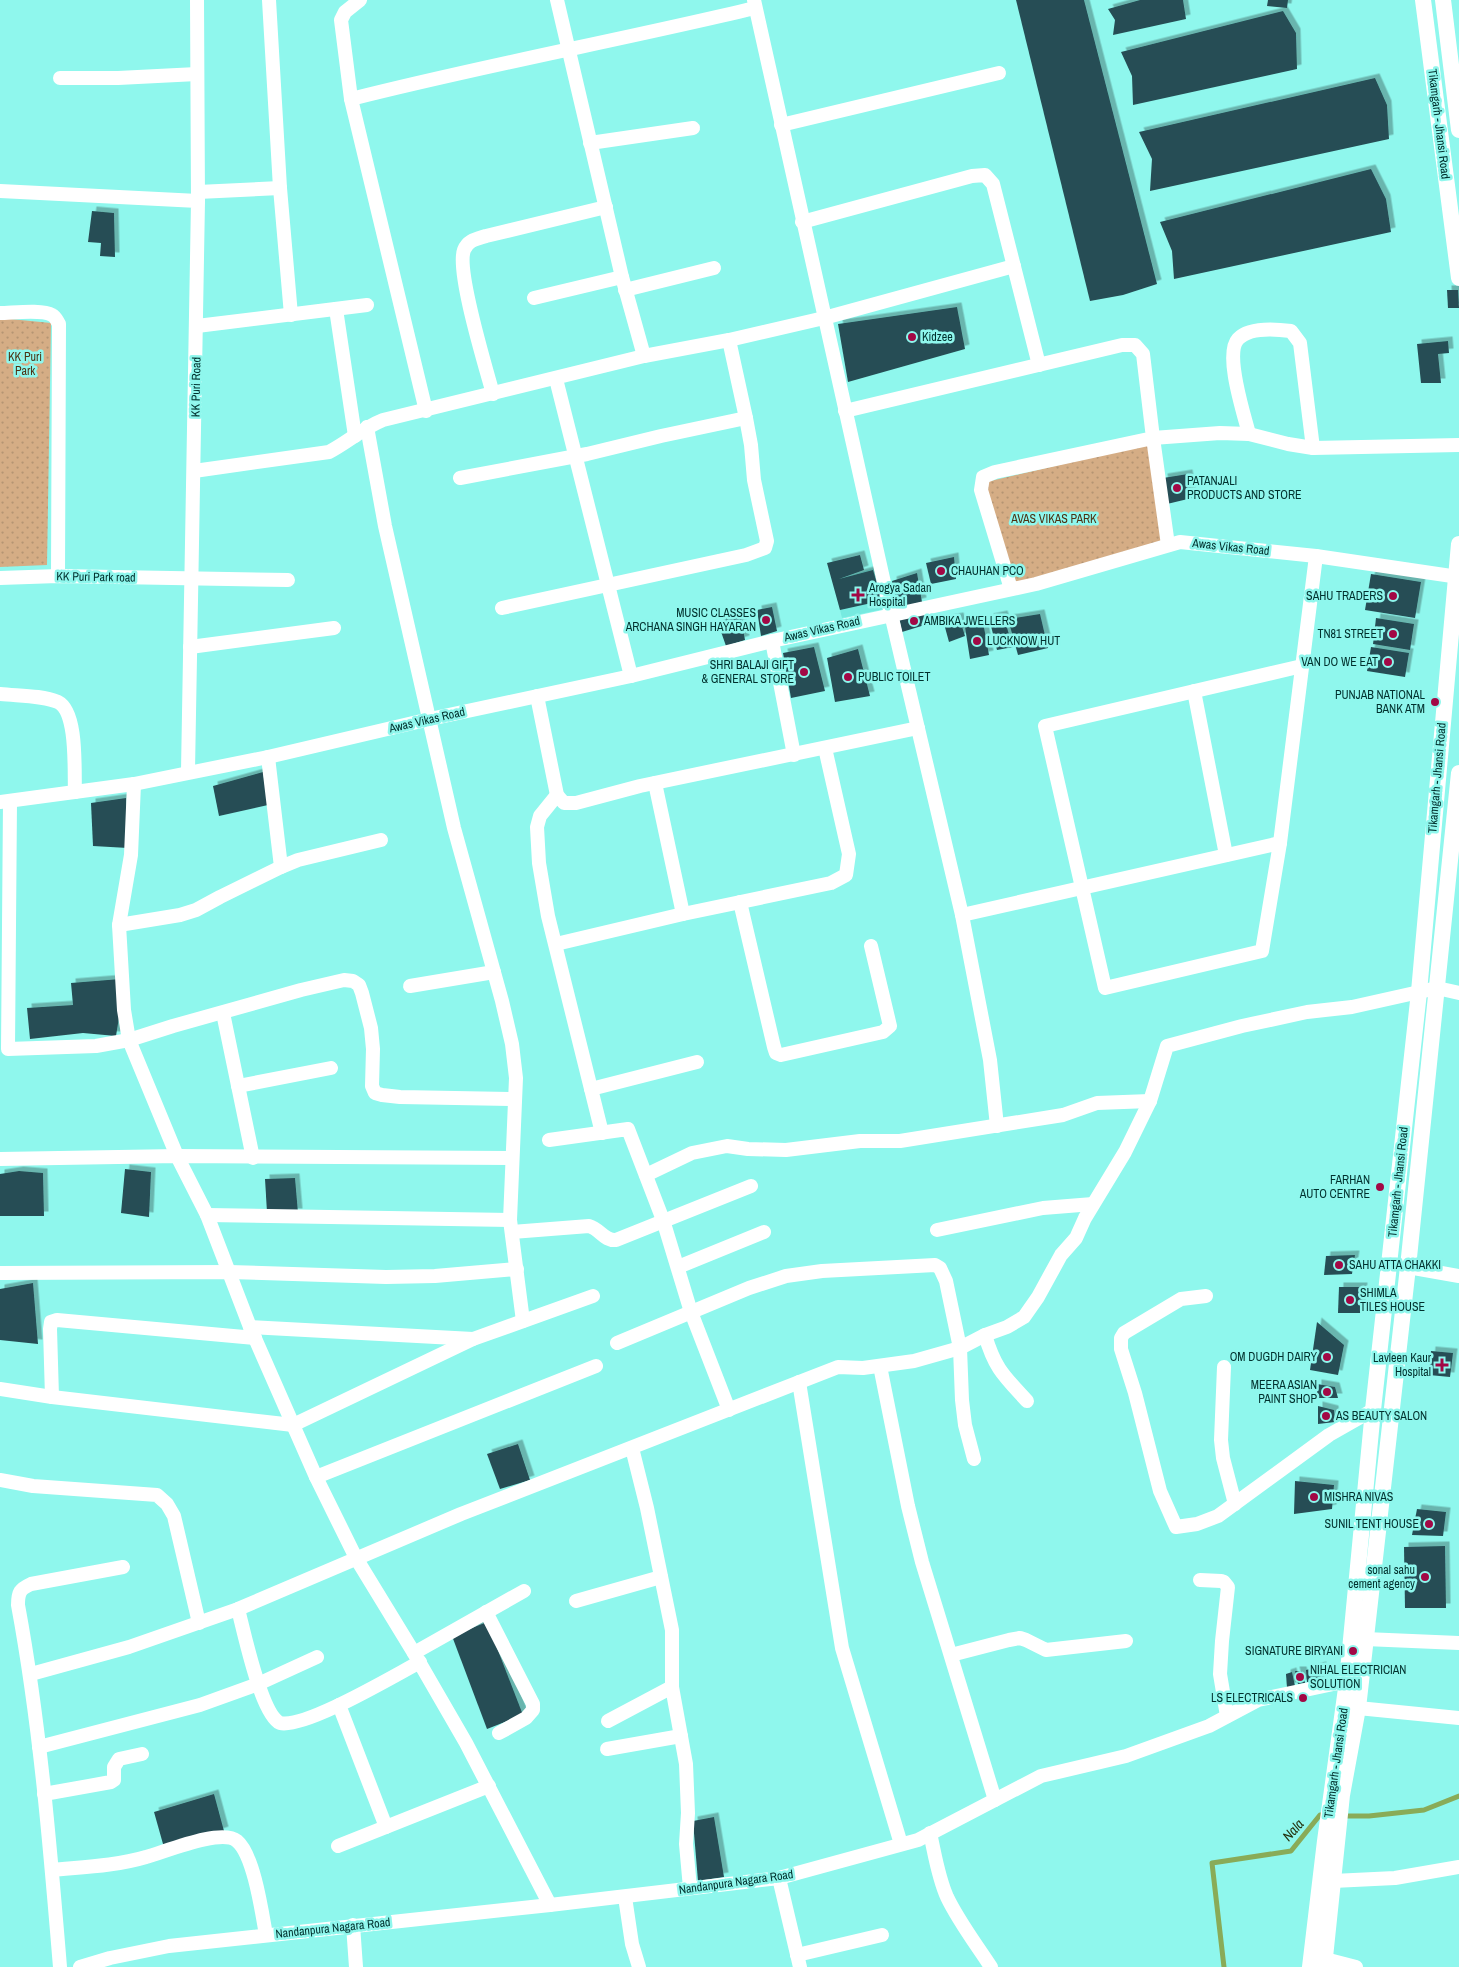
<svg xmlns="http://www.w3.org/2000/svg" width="1459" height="1967" font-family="'Archivo Narrow',sans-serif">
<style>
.built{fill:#76eae0}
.park{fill:url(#park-dots)}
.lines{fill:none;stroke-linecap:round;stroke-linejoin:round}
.stream{stroke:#89ab58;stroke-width:5}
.building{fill:#254e54;filter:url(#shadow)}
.minor{stroke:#fff;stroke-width:14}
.tertiary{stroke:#fff;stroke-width:16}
.poi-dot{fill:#a20845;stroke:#8ff7ed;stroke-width:2}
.labels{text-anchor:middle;stroke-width:5;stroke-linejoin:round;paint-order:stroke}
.street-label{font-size:12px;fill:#00302d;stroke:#8ff7ed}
.poi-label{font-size:12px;fill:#00302d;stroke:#8ff7ed;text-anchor:end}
.park-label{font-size:12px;fill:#4c3112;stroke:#8ff7ed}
.water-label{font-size:14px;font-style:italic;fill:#23310d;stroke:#8ff7ed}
</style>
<defs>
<pattern id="park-dots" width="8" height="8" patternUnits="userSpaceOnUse" patternTransform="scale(1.25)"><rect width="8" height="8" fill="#d5ad85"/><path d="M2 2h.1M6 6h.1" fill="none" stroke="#b59573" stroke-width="1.8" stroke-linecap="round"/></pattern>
<filter id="shadow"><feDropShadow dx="4.5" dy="-4.5" stdDeviation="0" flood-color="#0004"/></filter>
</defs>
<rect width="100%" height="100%" fill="#8ff7ed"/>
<path class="built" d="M874,568L884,609L842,618L833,581Z"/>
<g class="park">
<path d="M0,318L51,323L47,565L0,567Z"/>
<path d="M1148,444L1163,541L1017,585L982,483Z"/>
</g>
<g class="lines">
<g class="stream">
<path d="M1343,1816H1369L1424,1810L1459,1796"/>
<path d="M1224,1967L1212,1863L1291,1851L1320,1815H1327"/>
</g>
</g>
<g class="building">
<path d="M1016,0H1084L1157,284L1123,295L1090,301Z"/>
<path d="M1140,0H1183L1186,19L1113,35L1115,20L1108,9Z"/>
<path d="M1268,0H1288L1287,8L1267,6Z"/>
<path d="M1283,11L1296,33L1297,69L1133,105L1132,76L1121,52Z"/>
<path d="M1375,78L1387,105L1389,139L1150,191L1152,159L1139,132Z"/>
<path d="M1371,169L1386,199L1391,232L1174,279L1172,251L1160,222Z"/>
<path d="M92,211L114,213L115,257L100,256L101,243L88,242Z"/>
<path d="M1447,290H1458L1459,308H1448Z"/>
<path d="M957,307L965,349L848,382L838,324Z"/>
<path d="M1448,341L1449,353L1438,354L1441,383H1421L1417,344Z"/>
<path d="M1188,474L1192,498L1167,504L1163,478Z"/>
<path d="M860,555L864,570L839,579L873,570L880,594L876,602L840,610L827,563Z"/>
<path d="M954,557L956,579L931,584L926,563Z"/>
<path d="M917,573L922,602L898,608L892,581Z"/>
<path d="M1371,574L1421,582L1415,618L1365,610Z"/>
<path d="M772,607L777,631L761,636L757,610Z"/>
<path d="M925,611L928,624L902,632L899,618Z"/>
<path d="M740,614L745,640L726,646L718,623Z"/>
<path d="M1040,614L1048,648L1018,655L1008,619Z"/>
<path d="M1003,615L1013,647L997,650L989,618Z"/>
<path d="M959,617L965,636L949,642L943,620Z"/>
<path d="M1376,618L1414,624L1410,650L1373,644Z"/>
<path d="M983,622L989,655L970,659L965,627Z"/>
<path d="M814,647L825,691L791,698L783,653Z"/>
<path d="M1371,647L1409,653L1405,677L1367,671Z"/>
<path d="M858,649L870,696L835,702L827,658Z"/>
<path d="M263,772L268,805L219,816L213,786Z"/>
<path d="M126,798L128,848L93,846L91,803Z"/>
<path d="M120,979L121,1005L116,1036L83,1033L30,1039L27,1008L73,1005L71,983Z"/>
<path d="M125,1169L151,1172L149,1217L121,1213Z"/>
<path d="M19,1171L43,1173L44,1216H0V1174Z"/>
<path d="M295,1178L298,1213L267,1212L265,1179Z"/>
<path d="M1355,1255L1352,1274L1324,1275L1326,1256Z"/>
<path d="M33,1283L38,1344L0,1340V1289Z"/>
<path d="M1339,1287H1363L1360,1313H1338Z"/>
<path d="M1317,1322L1344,1345L1338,1375L1310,1370Z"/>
<path d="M1431,1351L1453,1353L1450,1377L1429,1375Z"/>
<path d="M1317,1384L1335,1387L1338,1398H1317Z"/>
<path d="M1318,1406L1334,1410L1335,1422L1318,1424Z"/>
<path d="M518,1444L530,1480L500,1489L487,1454Z"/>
<path d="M1295,1481L1334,1485L1332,1509L1294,1514Z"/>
<path d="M1417,1509L1446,1512L1443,1536L1412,1535Z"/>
<path d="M1445,1546L1446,1608H1405L1404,1547Z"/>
<path d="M487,1622L523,1715L487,1729L452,1636Z"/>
<path d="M1322,1666L1320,1681L1307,1682L1306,1670Z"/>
<path d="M1295,1671H1302L1305,1683L1298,1684Z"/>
<path d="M1292,1672L1295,1686L1287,1688L1286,1674Z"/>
<path d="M214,1794L224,1831L165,1851L154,1812Z"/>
<path d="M714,1817L724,1877L698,1881L693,1821Z"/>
</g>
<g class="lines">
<g class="minor">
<path d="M197,0L198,201"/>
<path d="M269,0L280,188L291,315"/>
<path d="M360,0L345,12L341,20L351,99L426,411"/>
<path d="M557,0L622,277L644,356"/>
<path d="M754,0L891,614L962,915L990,1060L997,1126"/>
<path d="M60,78H118L197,74"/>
<path d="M351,99C485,65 621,40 755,8"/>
<path d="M781,125L999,73"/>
<path d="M590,143L693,128"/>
<path d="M0,191L198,201L188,771"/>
<path d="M198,192L280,188"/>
<path d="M802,222L972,176L985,175L993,184L1039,365"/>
<path d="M625,290L714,268"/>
<path d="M534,298L622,277"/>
<path d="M336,309L355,436"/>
<path d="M0,313C12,313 42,309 52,315C56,317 57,321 59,324L58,576"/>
<path d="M197,326L367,305"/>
<path d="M556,379L631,676"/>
<path d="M493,394C486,368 456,271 464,250C468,240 477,239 486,236L606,207"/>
<path d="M845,411L1122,345H1135L1143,354L1153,438L995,472L983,477L981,490L1011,589"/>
<path d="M367,427L385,526L454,828L502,1001L512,1044L516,1078L510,1220L523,1321"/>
<path d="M1249,434C1244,414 1224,354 1238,339C1249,327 1276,329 1291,331L1300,343L1313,448"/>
<path d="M194,471L329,452C348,442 363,428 383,420L644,356L729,340L824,318L1014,266"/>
<path d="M460,478L587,454L661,436L746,418"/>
<path d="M1168,545L1153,438L1220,433L1249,434L1288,444L1313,448L1459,445"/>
<path d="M0,578L58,576L288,580"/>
<path d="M502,608L746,555L765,548L767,541L754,480L751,445L746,418L729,340"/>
<path d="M772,641L794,755"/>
<path d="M190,647L334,628"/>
<path d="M1194,691L1226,855"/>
<path d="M0,694C18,696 41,695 58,702C78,712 74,771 75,792"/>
<path d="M537,696L557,795L564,803H576L640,786L918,728"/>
<path d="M655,783L683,914"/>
<path d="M134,784L131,855L119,925L124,1010L129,1040L177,1156L207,1215L250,1327L316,1477L356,1558L414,1653L466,1743L550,1905"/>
<path d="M557,795L540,816L537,827L539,863L548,916L602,1133"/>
<path d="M0,802L134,784L268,757L430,719L631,676L772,641L1036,584L1180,542L1316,556L1459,577"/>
<path d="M10,802L8,1049L96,1046L129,1040L173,1026L301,990L344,980L353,981L359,985L362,993L371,1028L373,1049L372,1086L375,1093L382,1095L400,1097L515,1099"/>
<path d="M1280,843L1262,951L1105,988L1045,726L1302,666"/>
<path d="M281,867L298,860L381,840"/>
<path d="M740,902L774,1047L776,1053L781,1055L883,1032L890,1026L871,946"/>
<path d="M962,915L1280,843L1316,556"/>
<path d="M119,925L180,915L196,910L220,897L281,867L268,757"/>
<path d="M556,944L683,914L831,883L846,875L849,854L825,748"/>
<path d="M410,986L494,972"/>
<path d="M223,1013L253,1158"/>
<path d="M238,1086L331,1068"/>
<path d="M591,1089L697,1062"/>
<path d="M549,1140L628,1129L663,1220L691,1312L729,1410"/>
<path d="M0,1159L177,1156L512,1158"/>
<path d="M646,1175L692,1153L727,1146L748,1149L786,1150L860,1141H900L1063,1115L1097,1103L1150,1101"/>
<path d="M207,1215L510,1220"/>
<path d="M937,1230L1043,1208L1093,1204"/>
<path d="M512,1232L589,1226C600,1229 604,1241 616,1240L751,1186"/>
<path d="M678,1267L764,1232"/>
<path d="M1408,1267L1459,1276"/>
<path d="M0,1273L229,1272L386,1277L435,1276L517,1269"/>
<path d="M1206,1296L1181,1299L1124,1333L1121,1338V1349L1135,1393L1160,1491L1176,1527L1197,1524L1218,1516L1329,1435L1373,1410"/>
<path d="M250,1327L473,1339L593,1296"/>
<path d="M985,1335C995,1369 1004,1376 1027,1401"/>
<path d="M617,1343L749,1288L786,1276L822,1271L935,1265L940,1268L946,1281L960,1348L962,1400L965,1425L974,1459"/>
<path d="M880,1366L908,1506L922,1562L995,1800"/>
<path d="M1224,1367L1221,1440L1223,1458L1235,1504"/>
<path d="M799,1382L842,1648L901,1844"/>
<path d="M0,1389L52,1397L293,1425L473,1339"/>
<path d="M52,1397L50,1329L51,1322L57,1320L255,1338"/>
<path d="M632,1448L647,1508L672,1630V1687L686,1764L688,1813L686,1844L690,1888"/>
<path d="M316,1477L596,1366"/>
<path d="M0,1480L33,1486L157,1495L167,1504L174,1516L199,1623"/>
<path d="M1200,1580L1221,1581L1224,1582L1228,1587L1222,1641L1220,1674L1227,1716"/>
<path d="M576,1601L661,1577"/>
<path d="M238,1609C244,1632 261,1714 280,1723C305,1729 395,1675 420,1662"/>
<path d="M486,1612L533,1704V1710L526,1718L499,1733"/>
<path d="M1365,1639L1459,1643"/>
<path d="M414,1653L524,1591"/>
<path d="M951,1655L1009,1640L1020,1638L1026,1640L1046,1650L1126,1641"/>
<path d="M31,1674L129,1647L238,1609L461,1514L838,1367L863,1368L914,1361L960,1348L985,1335L1007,1327L1024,1317L1038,1297L1061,1255L1076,1238L1085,1218L1125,1152L1150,1101L1167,1046L1242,1026L1307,1012L1352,1007L1437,988L1459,993"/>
<path d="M339,1705L386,1827"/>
<path d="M1358,1708L1459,1718"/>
<path d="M608,1721L672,1687"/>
<path d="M39,1747L200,1705L258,1684L317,1657"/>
<path d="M607,1749L681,1736"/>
<path d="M44,1794L111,1782L114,1780V1767L119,1759L142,1754"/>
<path d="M930,1833C935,1855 938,1877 947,1897C959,1922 976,1944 991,1967"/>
<path d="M338,1846L489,1786"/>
<path d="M52,1870C83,1867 116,1866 146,1857C165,1852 221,1828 237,1841C254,1855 262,1913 266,1935"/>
<path d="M779,1878L800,1967"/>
<path d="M1333,1881L1395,1878L1459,1867"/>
<path d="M625,1897L632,1944L639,1967"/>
<path d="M353,1925L356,1967"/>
<path d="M797,1955L882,1935"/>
<path d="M1325,1959L1356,1967"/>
<path d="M60,1967C50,1846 40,1724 18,1605C18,1592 20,1589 31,1584L123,1567"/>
<path d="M80,1967L110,1958L169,1946L550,1905L779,1878L918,1840L1041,1776L1126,1756L1209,1726L1258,1700L1357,1679"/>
</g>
<g class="tertiary">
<path d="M1423,0L1459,278"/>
<path d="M1443,0L1459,130"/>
<path d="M1310,1967L1325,1841L1347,1681L1373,1410L1419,992L1459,544"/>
<path d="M1324,1967L1342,1795L1358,1708L1408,1267L1459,773"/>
</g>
</g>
<g class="poi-dot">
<circle cx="912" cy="337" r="5"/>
<circle cx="1177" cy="488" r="5"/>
<circle cx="941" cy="571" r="5"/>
<path d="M855.5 587.5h5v5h5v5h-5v5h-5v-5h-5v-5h5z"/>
<circle cx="1393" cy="596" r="5"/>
<circle cx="766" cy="620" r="5"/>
<circle cx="914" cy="621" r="5"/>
<circle cx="1393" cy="634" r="5"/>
<circle cx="977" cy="641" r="5"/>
<circle cx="1388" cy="662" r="5"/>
<circle cx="804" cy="672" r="5"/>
<circle cx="848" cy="677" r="5"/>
<circle cx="1435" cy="702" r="5"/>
<circle cx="1380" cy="1187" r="5"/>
<circle cx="1339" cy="1265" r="5"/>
<circle cx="1350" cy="1300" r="5"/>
<circle cx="1327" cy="1357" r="5"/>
<path d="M1439.5 1357.5h5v5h5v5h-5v5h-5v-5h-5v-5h5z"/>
<circle cx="1327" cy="1392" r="5"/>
<circle cx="1326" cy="1416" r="5"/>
<circle cx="1314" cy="1497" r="5"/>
<circle cx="1429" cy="1524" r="5"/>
<circle cx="1425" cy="1577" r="5"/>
<circle cx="1353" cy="1651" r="5"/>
<circle cx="1300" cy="1677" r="5"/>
<circle cx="1303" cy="1698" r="5"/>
</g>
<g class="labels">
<g class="street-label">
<text transform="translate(1439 124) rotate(83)" y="4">Tikamgarh - Jhansi Road</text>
<text transform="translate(196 387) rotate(-89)" y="4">KK Puri Road</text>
<text transform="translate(1231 547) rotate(6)" y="4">Awas Vikas Road</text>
<text transform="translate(96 577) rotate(1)" y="4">KK Puri Park road</text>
<text transform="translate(822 629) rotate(-13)" y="4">Awas Vikas Road</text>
<text transform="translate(427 720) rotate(-13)" y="4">Awas Vikas Road</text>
<text transform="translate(1437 778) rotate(-85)" y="4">Tikamgarh - Jhansi Road</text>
<text transform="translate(1398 1182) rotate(-84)" y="4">Tikamgarh - Jhansi Road</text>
<text transform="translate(1336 1763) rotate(-82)" y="4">Tikamgarh - Jhansi Road</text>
<text transform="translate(736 1882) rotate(-8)" y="4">Nandanpura Nagara Road</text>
<text transform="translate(333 1928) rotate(-6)" y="4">Nandanpura Nagara Road</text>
</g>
<g class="poi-label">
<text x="922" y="341" text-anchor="start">Kidzee</text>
<text x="1187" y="485" text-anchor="start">PATANJALI<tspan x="1187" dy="14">PRODUCTS AND STORE</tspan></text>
<text x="951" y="575" text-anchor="start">CHAUHAN PCO</text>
<text x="869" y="592" text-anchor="start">Arogya Sadan<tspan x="869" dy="14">Hospital</tspan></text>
<text x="1383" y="600">SAHU TRADERS</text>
<text x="756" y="617">MUSIC CLASSES<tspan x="756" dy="14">ARCHANA SINGH HAYARAN</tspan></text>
<text x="924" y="625" text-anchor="start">AMBIKA JWELLERS</text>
<text x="1383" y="638">TN81 STREET</text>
<text x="987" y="645" text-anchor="start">LUCKNOW HUT</text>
<text x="1378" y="666">VAN DO WE EAT</text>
<text x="794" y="669">SHRI BALAJI GIFT<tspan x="794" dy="14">&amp; GENERAL STORE</tspan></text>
<text x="858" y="681" text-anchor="start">PUBLIC TOILET</text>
<text x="1425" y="699">PUNJAB NATIONAL<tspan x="1425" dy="14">BANK ATM</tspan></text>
<text x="1370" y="1184">FARHAN<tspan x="1370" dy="14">AUTO CENTRE</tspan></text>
<text x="1349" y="1269" text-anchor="start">SAHU ATTA CHAKKI</text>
<text x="1360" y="1297" text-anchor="start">SHIMLA<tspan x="1360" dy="14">TILES HOUSE</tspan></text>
<text x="1317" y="1361">OM DUGDH DAIRY</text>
<text x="1431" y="1362">Lavleen Kaur<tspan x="1431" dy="14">Hospital</tspan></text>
<text x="1317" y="1389">MEERA ASIAN<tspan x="1317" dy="14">PAINT SHOP</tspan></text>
<text x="1336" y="1420" text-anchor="start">AS BEAUTY SALON</text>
<text x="1324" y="1501" text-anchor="start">MISHRA NIVAS</text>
<text x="1419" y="1528">SUNIL TENT HOUSE</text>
<text x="1415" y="1574">sonal sahu<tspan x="1415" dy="14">cement agency</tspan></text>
<text x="1343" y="1655">SIGNATURE BIRYANI</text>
<text x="1310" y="1674" text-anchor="start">NIHAL ELECTRICIAN<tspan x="1310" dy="14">SOLUTION</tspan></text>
<text x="1293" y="1702">LS ELECTRICALS</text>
</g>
<g class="park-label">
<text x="25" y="361">KK Puri<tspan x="25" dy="14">Park</tspan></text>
<text x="1054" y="523">AVAS VIKAS PARK</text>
</g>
<g class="water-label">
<text transform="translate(1293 1830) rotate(-48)" y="5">Nala</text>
</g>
</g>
</svg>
